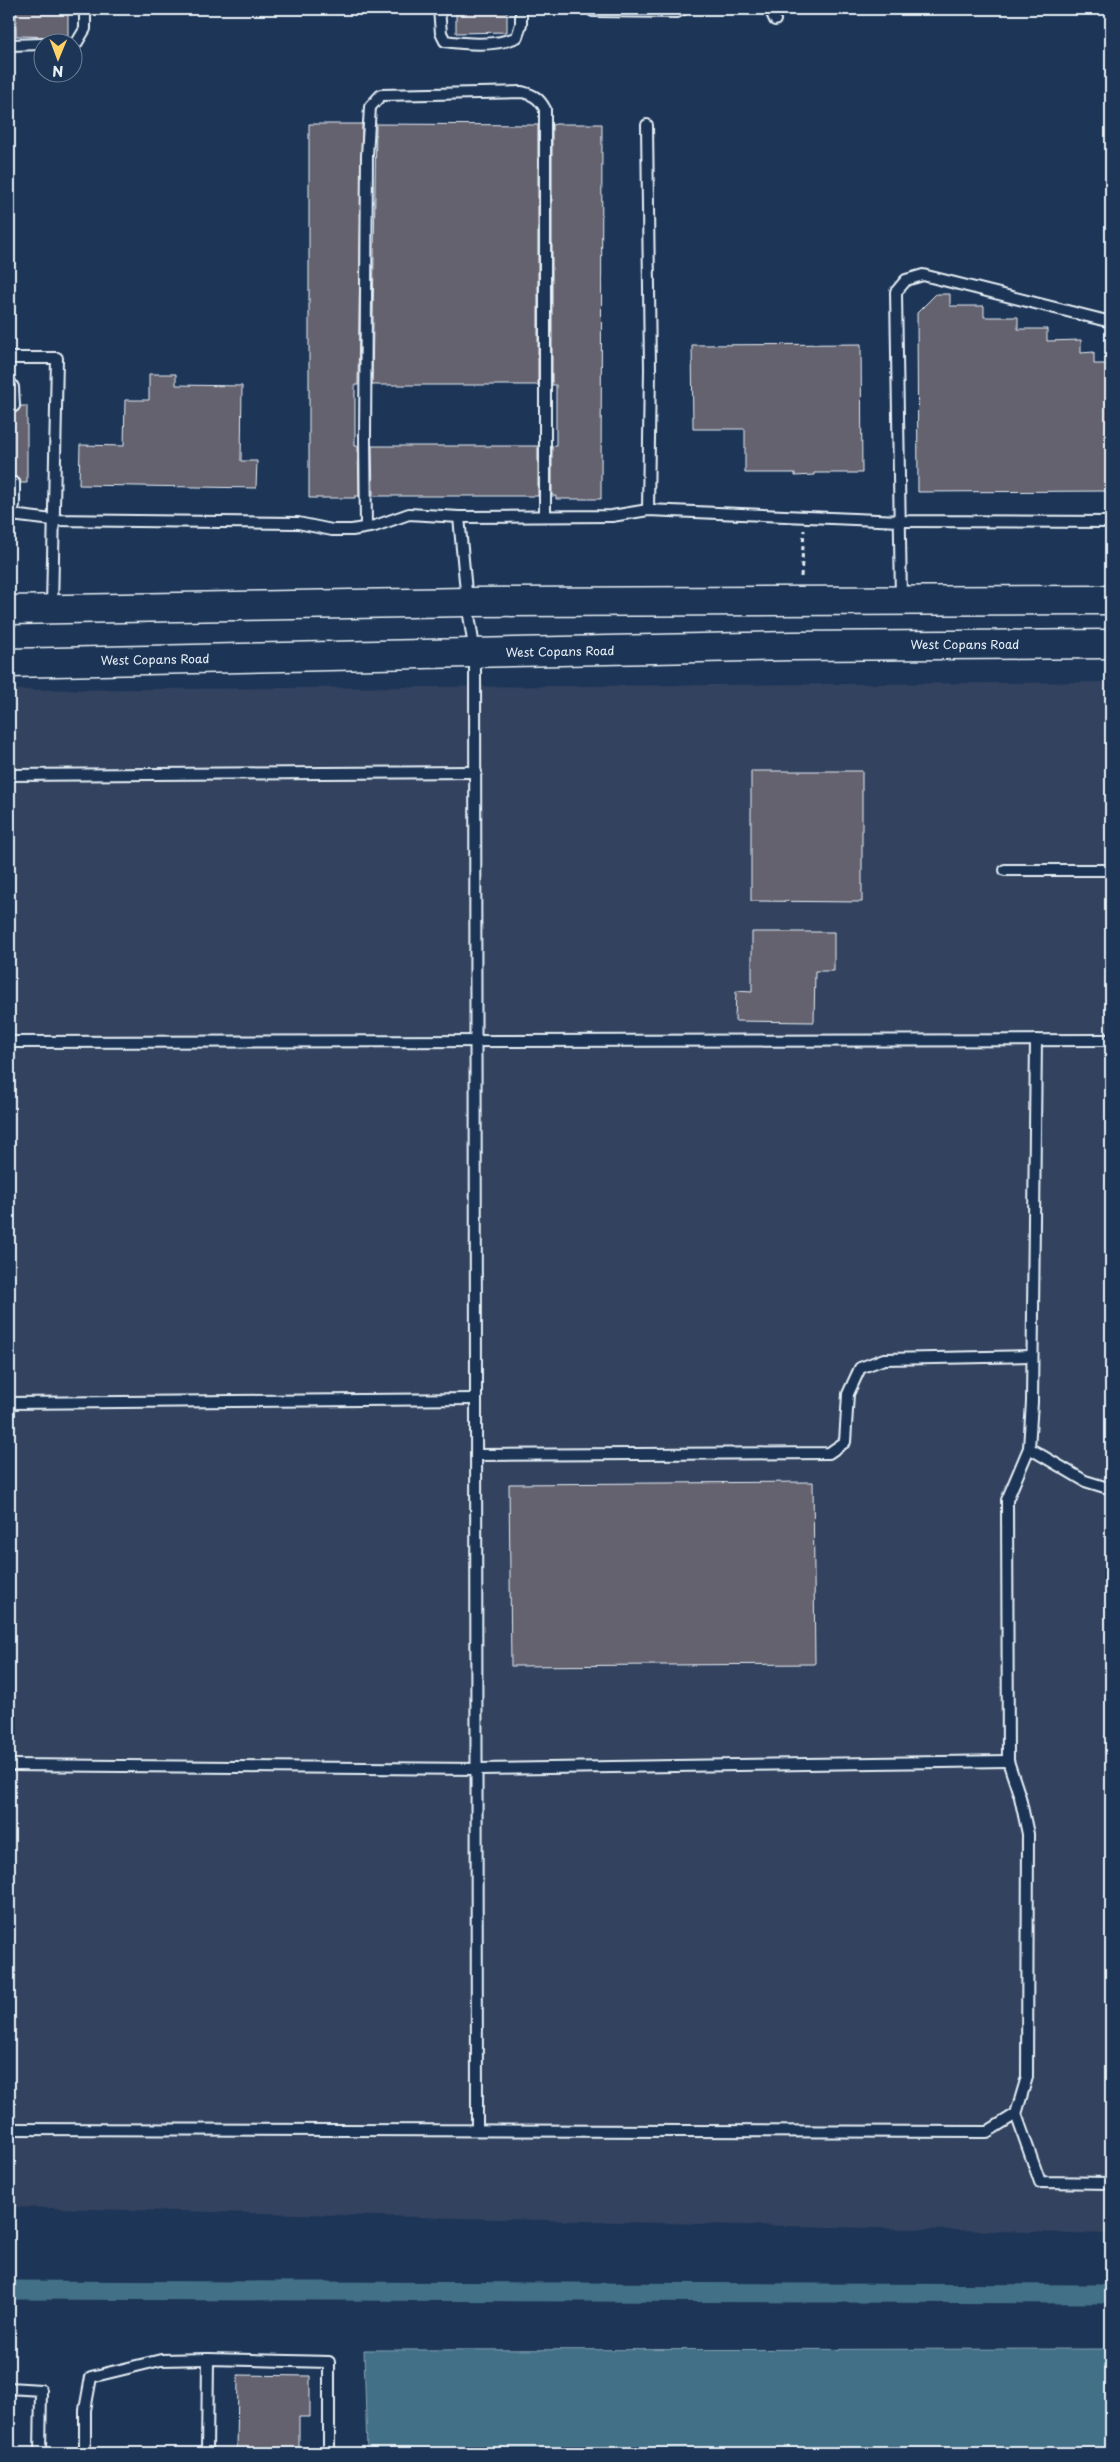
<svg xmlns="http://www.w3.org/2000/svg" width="1120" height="2462" font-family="'Playpen Sans',sans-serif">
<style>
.built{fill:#33425e}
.water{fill:#436f87;stroke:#85a3b4}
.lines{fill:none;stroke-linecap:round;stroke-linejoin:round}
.canal{stroke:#436f87;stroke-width:19}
.building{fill:#65626f;stroke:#e8f1f8}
.service-casing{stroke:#e8f1f8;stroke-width:14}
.secondary-casing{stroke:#e8f1f8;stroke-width:31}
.path{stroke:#e8f1f8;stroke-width:3;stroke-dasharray:5 4;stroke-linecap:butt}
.service{stroke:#1d3557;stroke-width:10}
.secondary{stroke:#1d3557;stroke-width:28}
.labels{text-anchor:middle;stroke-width:4;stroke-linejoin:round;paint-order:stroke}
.street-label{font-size:12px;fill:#e8f1f8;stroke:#1d3557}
</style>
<rect width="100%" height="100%" fill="#1d3557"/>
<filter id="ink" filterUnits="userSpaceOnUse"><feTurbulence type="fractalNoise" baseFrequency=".02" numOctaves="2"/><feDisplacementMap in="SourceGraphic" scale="10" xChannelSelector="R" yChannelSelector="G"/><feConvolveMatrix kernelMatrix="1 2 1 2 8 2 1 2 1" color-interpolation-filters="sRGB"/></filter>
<g filter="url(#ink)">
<path class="built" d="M1111,682V2234L9,2207V690Z"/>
<path class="water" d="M1111,2349V2453H367L364,2350Z"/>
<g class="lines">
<path class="canal" d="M9,2290L1111,2294"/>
</g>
<g class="building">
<path d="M16,9H68V37L16,36Z"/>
<path d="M456,9H507V32L456,33Z"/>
<path d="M309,124H362L358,385H355V446H358L359,496H355V498H309Z"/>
<path d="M376,124L538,125V385H372Z"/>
<path d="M556,124H602L601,499H556V496H552V446H556V385H552V125Z"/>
<path d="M936,294H950V306H984V317H1018V329H1047V341L1081,340V353L1094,352V364H1111V491L918,492L917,313Z"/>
<path d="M861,344L862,473H814V475L795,476V473H745V429H693L692,345Z"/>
<path d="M149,374H176V385L242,386L241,461H257L256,488L79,485L80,445L124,446L125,400H149Z"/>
<path d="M21,406H27V483H21L20,479L14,476L9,479V410L17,412Z"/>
<path d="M372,446H538V496H373Z"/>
<path d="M751,771H862V902L751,901Z"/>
<path d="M752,932H834V971H815L814,1022L735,1021L736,991L752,992Z"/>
<path d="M813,1482L815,1664L511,1666L509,1484Z"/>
<path d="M238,2375L310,2376V2417H299V2453H237Z"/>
</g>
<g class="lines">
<g class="service-casing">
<g id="service">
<path d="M439,9L441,33L445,41C466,44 498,46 517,37L521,24V9"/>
<path d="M770,9L775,20"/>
<path d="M593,11L677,12L683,9"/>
<path d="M72,44H76L85,29V9"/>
<path d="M9,45L42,44"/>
<path d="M647,125L650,369L648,510"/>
<path d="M9,358H57L52,608"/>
<path d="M9,381L13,387L14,406"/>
<path d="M11,515L14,505V483"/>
<path d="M9,518L11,515L53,520L298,523L332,530H352L375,526L409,514L459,517"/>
<path d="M366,527L365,437L367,156L370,107L381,95L522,92C534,95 539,98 545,109V516"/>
<path d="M901,599L896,292L906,280L923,275L1111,322"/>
<path d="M9,775L476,772"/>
<path d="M1005,870H1111"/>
<path d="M1036,1040L1032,1402L1029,1448L1007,1500L1008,1761L1020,1797L1028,1834L1027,2077L1016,2114L1040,2182L1111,2183"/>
<path d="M9,1042L1111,1040"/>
<path d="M9,1403L476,1399"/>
<path d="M1029,1448L1085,1481L1111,1489"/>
<path d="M476,1455L829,1453L845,1442L848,1394L860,1368L884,1359L1032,1356"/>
<path d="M9,1765L478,1769L1008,1761"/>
<path d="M9,2129L987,2132L1016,2114"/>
<path d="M477,2129L475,654L467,602L459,517L612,516L648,510L900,521L1111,522"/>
<path d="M9,2388L41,2390L40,2453"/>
<path d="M85,2453V2410L91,2377L161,2360L208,2359"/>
<path d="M207,2453L208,2359L329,2362V2453"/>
</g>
</g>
<g class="secondary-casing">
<g id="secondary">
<path d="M9,610L467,602L1111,600"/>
<path d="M9,663L792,646L1111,644"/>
</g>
</g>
<path class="path" d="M801,577L804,530"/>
<use href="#service" class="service"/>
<use href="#secondary" class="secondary"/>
</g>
</g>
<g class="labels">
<g class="street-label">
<text x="965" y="649">West Copans Road</text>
<text transform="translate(560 652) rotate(-1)" y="4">West Copans Road</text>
<text transform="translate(155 660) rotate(-1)" y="4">West Copans Road</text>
</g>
</g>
<rect width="1120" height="2462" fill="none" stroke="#1d3557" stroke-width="30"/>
<rect x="15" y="15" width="1090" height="2432" fill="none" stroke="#e8f1f8" stroke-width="2" filter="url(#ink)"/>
<g transform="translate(58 58) rotate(181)"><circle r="24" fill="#1d3557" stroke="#6e8097"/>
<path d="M0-4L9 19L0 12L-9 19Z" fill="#ffd166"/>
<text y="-8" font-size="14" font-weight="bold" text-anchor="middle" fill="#e8f1f8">N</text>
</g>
</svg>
